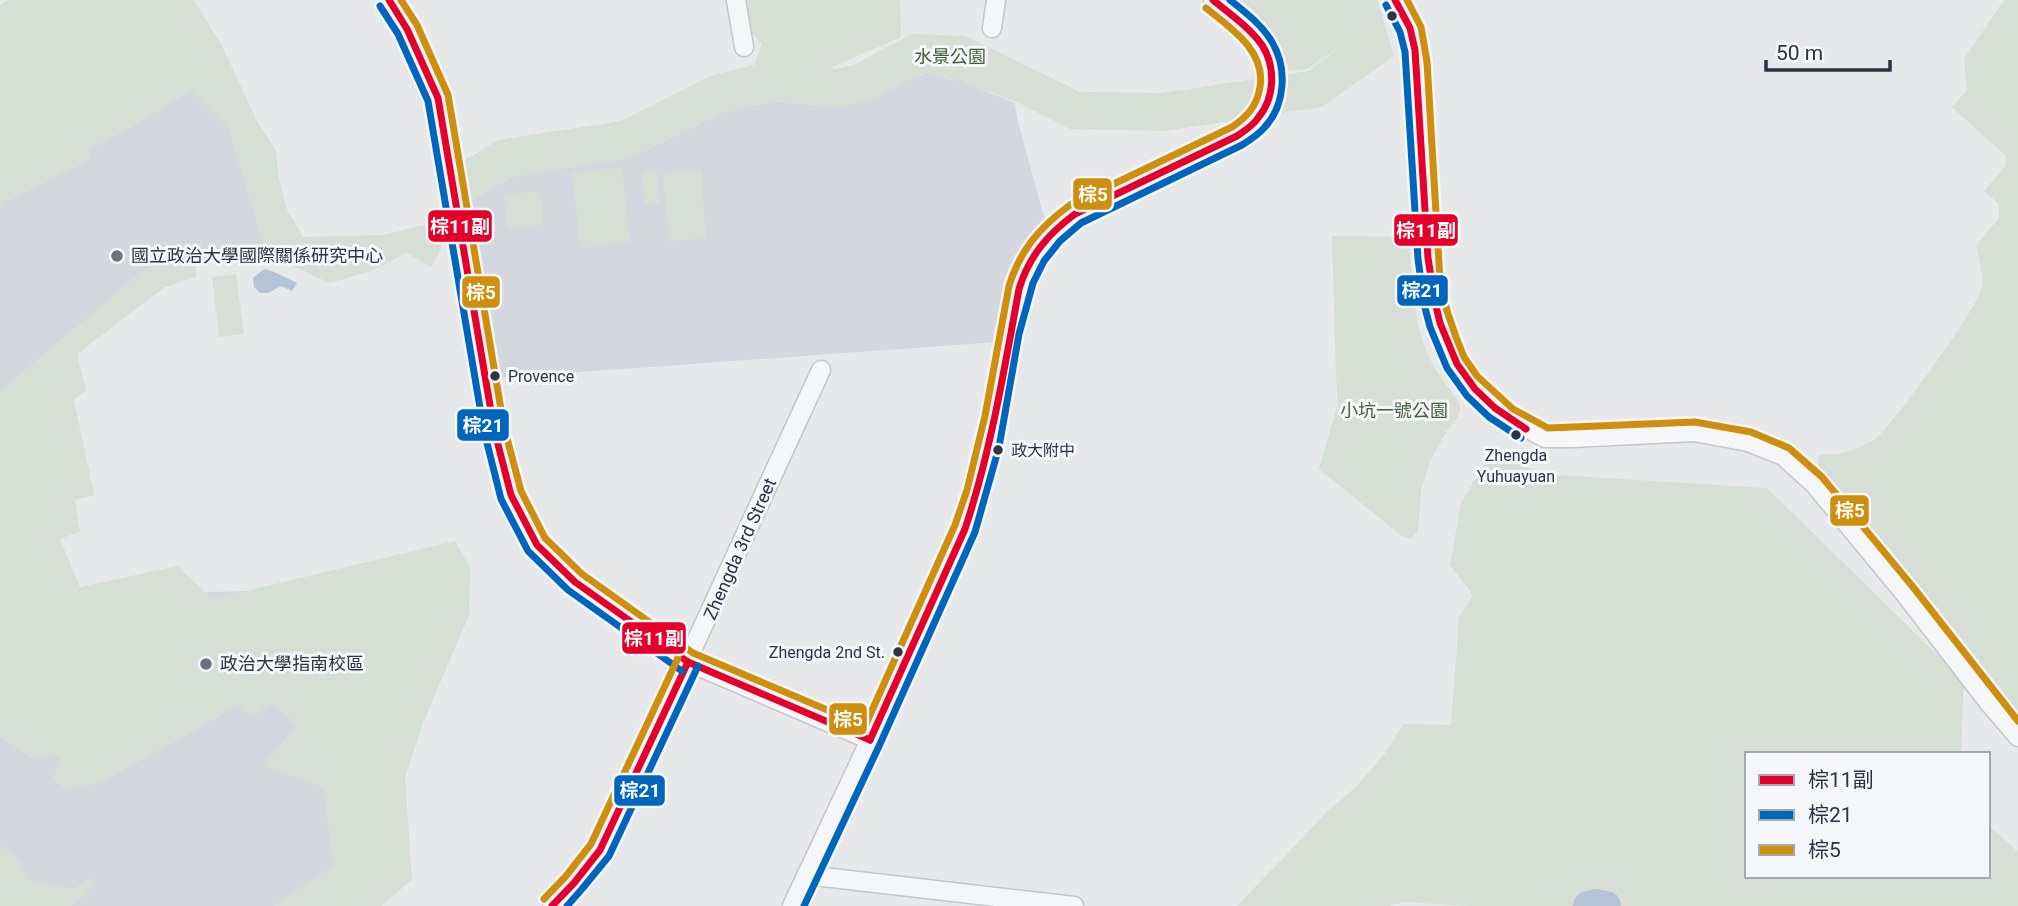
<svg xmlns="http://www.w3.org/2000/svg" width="2018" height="906" font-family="Roboto,'Noto Sans TC',sans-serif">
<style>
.built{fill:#d4d7dd}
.green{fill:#d6ded6}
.water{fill:#b4c4d5}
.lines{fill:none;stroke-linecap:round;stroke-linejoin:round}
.river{stroke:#b4c4d5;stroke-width:30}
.minor-casing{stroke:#c4c6c8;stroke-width:21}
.minor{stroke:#f5f6f7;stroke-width:18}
.bus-1-casing{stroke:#f4f6f9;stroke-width:12}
.bus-2-casing{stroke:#f4f6f9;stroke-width:12}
.bus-3-casing{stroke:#f4f6f9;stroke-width:12}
.bus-1{stroke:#e4002b;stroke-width:7}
.bus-2{stroke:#0065bd;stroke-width:7}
.bus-3{stroke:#ce8f0e;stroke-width:7}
.bus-dot{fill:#2b3445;stroke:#f4f6f9;stroke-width:2.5}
.poi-dot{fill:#6c737f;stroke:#f4f6f9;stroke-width:2.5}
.labels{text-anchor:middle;stroke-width:6;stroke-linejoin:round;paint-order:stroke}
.bus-label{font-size:16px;fill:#2b3445;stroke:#f4f6f9;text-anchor:start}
.park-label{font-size:18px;fill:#3f6138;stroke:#f4f6f9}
.poi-label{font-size:18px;fill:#2b3445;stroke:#f4f6f9;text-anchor:start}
.street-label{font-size:18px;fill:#2b3445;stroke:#f4f6f9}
.line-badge{stroke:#f4f6f9;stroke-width:2.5}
.badge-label{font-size:19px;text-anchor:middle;font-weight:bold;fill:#fff}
</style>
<rect width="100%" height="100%" fill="#e6e8ea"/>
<g class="built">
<path d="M211,67L282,244L166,273L79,341L0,430V195Z"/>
<path d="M928,72L954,81L957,77L968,84L1015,103L1017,118L1046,224L1026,250L1013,274L1006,300L997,342L497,378L466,204L511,177L632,157L722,113L773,101L839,107Z"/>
<path d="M0,462L80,596L443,585L389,801L315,906H0Z"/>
</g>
<g class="green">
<path d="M8,0H194L222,46L257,121L276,151L278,175L286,208L303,237L383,235L436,222C444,242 443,249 431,267L407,253L371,271L330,283L295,267L262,240L228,128L191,91L137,124L89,150L90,160L5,202L0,211V5Z"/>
<path d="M744,0H900L901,37L830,68L837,69L854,65L912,34L965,36L1080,92L1162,93L1262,78L1260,92L1256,104L1243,119L1164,131L1070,129L1021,104L968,84L957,77L955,81L928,72L921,74L868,101L839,107L773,101L722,113L632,157L511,177L466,204L459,164L498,140L621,121L710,76L754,65L762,44L749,30Z"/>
<path d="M1240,0H1377L1394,56L1322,107L1273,114L1282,88V75L1308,71L1348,41L1307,69L1289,71L1284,56L1277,45L1279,43L1268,27L1266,28L1260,17L1258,18L1253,10L1251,11L1245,3L1243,4Z"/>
<path d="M2004,0H2018V724L1824,486L1820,475L1818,455C1839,455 1857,451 1874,440C1890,430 1981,303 1982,287C1984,274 1978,258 1976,245L1999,218V204L1984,191L2006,165L2005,155L1952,107L1967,90L1964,59Z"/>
<path d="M622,167L630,242L580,248L572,173Z"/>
<path d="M701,169L706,238L669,242L663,172Z"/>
<path d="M656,170L660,203L645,205L641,172Z"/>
<path d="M540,191L543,225L507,229L504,194Z"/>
<path d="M1332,236L1409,237C1412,280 1412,328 1434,367C1442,380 1452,391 1460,404V411L1457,418L1448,429L1430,461L1421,490L1418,531L1411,539L1402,536L1319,469L1336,410L1338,409L1336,375Z"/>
<path d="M204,241L196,264V277L165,287L77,354L86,390L74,400L94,495L75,500L80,531L60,539L80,587L178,566L212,599L455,541L470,567L469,615L423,723L405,777L412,880L381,906H272L333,866L323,787L262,766L297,725L271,703L252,718L238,706L101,783L66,790L53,779L62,755L33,759L0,738V391L154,261Z"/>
<path d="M236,274L244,334L219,337L212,277Z"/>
<path d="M1493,451L1543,474L1767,488L1964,681L1961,754H1747V876H1988V825L2018,852V906H1469L1403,902L1389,906H1237L1328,811L1356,787L1386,752L1403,724L1451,725L1459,618L1473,595L1450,565L1461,503Z"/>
<path d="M0,845L18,859L28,880L73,889L90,878L99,879L80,900L71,906H0Z"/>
</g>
<path class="water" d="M264,269C274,271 287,278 297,283L292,291L281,286L268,293H260L254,287L253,278Z"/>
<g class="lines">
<path class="river" d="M1588,906L1596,904L1606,906"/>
<g class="minor-casing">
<g id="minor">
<path d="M389,0L407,29L438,98L494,429L511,495L522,519L537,545L575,582L688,662L870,740"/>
<path d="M736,0L744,47"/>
<path d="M1395,0L1411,30L1417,64L1421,149L1430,281L1437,314L1446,341L1455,362L1469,383L1507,418L1545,438H1573L1694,432L1748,442L1783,456L1814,484L1905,594L1989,703L2018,737"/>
<path d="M992,28L996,0"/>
<path d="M806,875L1074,906"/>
<path d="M552,906L574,883L600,850L821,370"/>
<path d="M792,906L870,740L965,529C977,492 988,454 995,416C1010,340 1006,263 1075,214L1237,136C1244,131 1252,126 1258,119C1275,98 1276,67 1262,46C1249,27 1230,14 1213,0"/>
</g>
</g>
<use href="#minor" class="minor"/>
<g class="bus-1-casing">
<g id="bus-1">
<path d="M389,0L407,29L438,98L494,429L511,495L537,545L575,582L688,662L870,740"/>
<path d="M1395,0L1410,28L1415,50L1428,258L1435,302L1440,323L1457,364L1475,389L1495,408L1526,429"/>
<path d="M870,740L965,529C991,451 1004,370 1019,289C1029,256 1048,234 1075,214L1237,136C1244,131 1253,126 1258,118C1275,98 1276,67 1262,45C1249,27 1230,14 1213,0"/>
<path d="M552,906L574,883L600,850L688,662"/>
</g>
</g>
<g class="bus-2-casing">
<g id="bus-2">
<path d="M1386,5L1400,32L1405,52L1418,259L1424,304L1430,327L1447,368L1467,396L1489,417L1521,438"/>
<path d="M380,6L398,34L428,101L484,431L501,499L528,551L568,590L682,671"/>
<path d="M567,906L582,889L609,856L698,666"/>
<path d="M804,906L880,744L975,532L999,447L1019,334L1033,283L1044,261L1060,241L1081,223L1242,145C1250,140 1258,135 1264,128C1285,106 1288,69 1272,42C1262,25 1245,12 1230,0"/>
</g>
</g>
<g class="bus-3-casing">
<g id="bus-3">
<path d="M401,0L417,25L448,95L504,427L521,491L545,538L582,574L693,653L865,726L955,525L967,490L985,416L1009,286C1020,250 1040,227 1070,205L1232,127C1247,117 1257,106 1260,87C1266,51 1231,28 1206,8"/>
<path d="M1407,0L1421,27L1427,62L1440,280L1447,311L1456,337L1464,357L1477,376L1513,409L1548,428L1695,422L1751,432L1789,448L1822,477L1913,587L2018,721"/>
<path d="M544,899L566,876L591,844L678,658"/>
</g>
</g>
<use href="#bus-1" class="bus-1"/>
<use href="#bus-2" class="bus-2"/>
<use href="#bus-3" class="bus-3"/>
</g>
<g class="bus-dot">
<circle cx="1392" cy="16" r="6"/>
<circle cx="495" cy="376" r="6"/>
<circle cx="1516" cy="435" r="6"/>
<circle cx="998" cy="450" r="6"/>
<circle cx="898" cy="652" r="6"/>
</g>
<g class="poi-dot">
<circle cx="117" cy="256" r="7"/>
<circle cx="206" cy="664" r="7"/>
</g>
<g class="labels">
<g class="bus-label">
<text x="508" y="382">Provence</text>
<text x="1011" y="456">政大附中</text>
<text x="1516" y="461" text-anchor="middle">Zhengda<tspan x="1516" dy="21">Yuhuayuan</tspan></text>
<text x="885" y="658" text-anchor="end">Zhengda 2nd St.</text>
</g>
<g class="park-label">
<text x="950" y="63">水景公園</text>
<text x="1394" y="417">小坑一號公園</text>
</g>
<g class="poi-label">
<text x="131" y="262">國立政治大學國際關係研究中心</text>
<text x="220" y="670">政治大學指南校區</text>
</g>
<g class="street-label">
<text transform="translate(740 549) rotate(-66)" y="6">Zhengda 3rd Street</text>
</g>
</g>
<g class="line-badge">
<rect x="1072" y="177" width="41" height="34" rx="7" fill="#ce8f0e"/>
<rect x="427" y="209" width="66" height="34" rx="7" fill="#e4002b"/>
<rect x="1393" y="213" width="66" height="34" rx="7" fill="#e4002b"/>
<rect x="1396" y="274" width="53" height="33" rx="7" fill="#0065bd"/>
<rect x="461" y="275" width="40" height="34" rx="7" fill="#ce8f0e"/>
<rect x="456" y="408" width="54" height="34" rx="7" fill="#0065bd"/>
<rect x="1829" y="494" width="41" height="33" rx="7" fill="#ce8f0e"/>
<rect x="621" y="621" width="66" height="34" rx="7" fill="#e4002b"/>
<rect x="828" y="702" width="40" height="34" rx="7" fill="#ce8f0e"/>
<rect x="613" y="774" width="53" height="33" rx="7" fill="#0065bd"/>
</g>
<g class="badge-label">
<text x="1093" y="201">棕5</text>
<text x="460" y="233">棕11副</text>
<text x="1426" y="237">棕11副</text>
<text x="1422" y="297">棕21</text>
<text x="481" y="299">棕5</text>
<text x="483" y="432">棕21</text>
<text x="1850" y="517">棕5</text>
<text x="654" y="645">棕11副</text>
<text x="848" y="726">棕5</text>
<text x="640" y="797">棕21</text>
</g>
<rect x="1745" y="752" width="245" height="126" fill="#f4f6f9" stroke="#a4a8b1" stroke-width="2"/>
<rect x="1759" y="775" width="35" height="10" fill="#e4002b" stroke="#a4a8b1" stroke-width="2"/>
<text x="1808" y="787" font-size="21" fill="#2b3445">棕11副</text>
<rect x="1759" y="810" width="35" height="10" fill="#0065bd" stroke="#a4a8b1" stroke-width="2"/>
<text x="1808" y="822" font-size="21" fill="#2b3445">棕21</text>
<rect x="1759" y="845" width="35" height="10" fill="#ce8f0e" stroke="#a4a8b1" stroke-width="2"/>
<text x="1808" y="857" font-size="21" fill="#2b3445">棕5</text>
<path d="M1766 60v10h124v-10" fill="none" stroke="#2b3445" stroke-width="3.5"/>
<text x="1776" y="60" font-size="21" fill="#2b3445" stroke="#f4f6f9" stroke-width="5" paint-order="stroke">50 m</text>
</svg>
